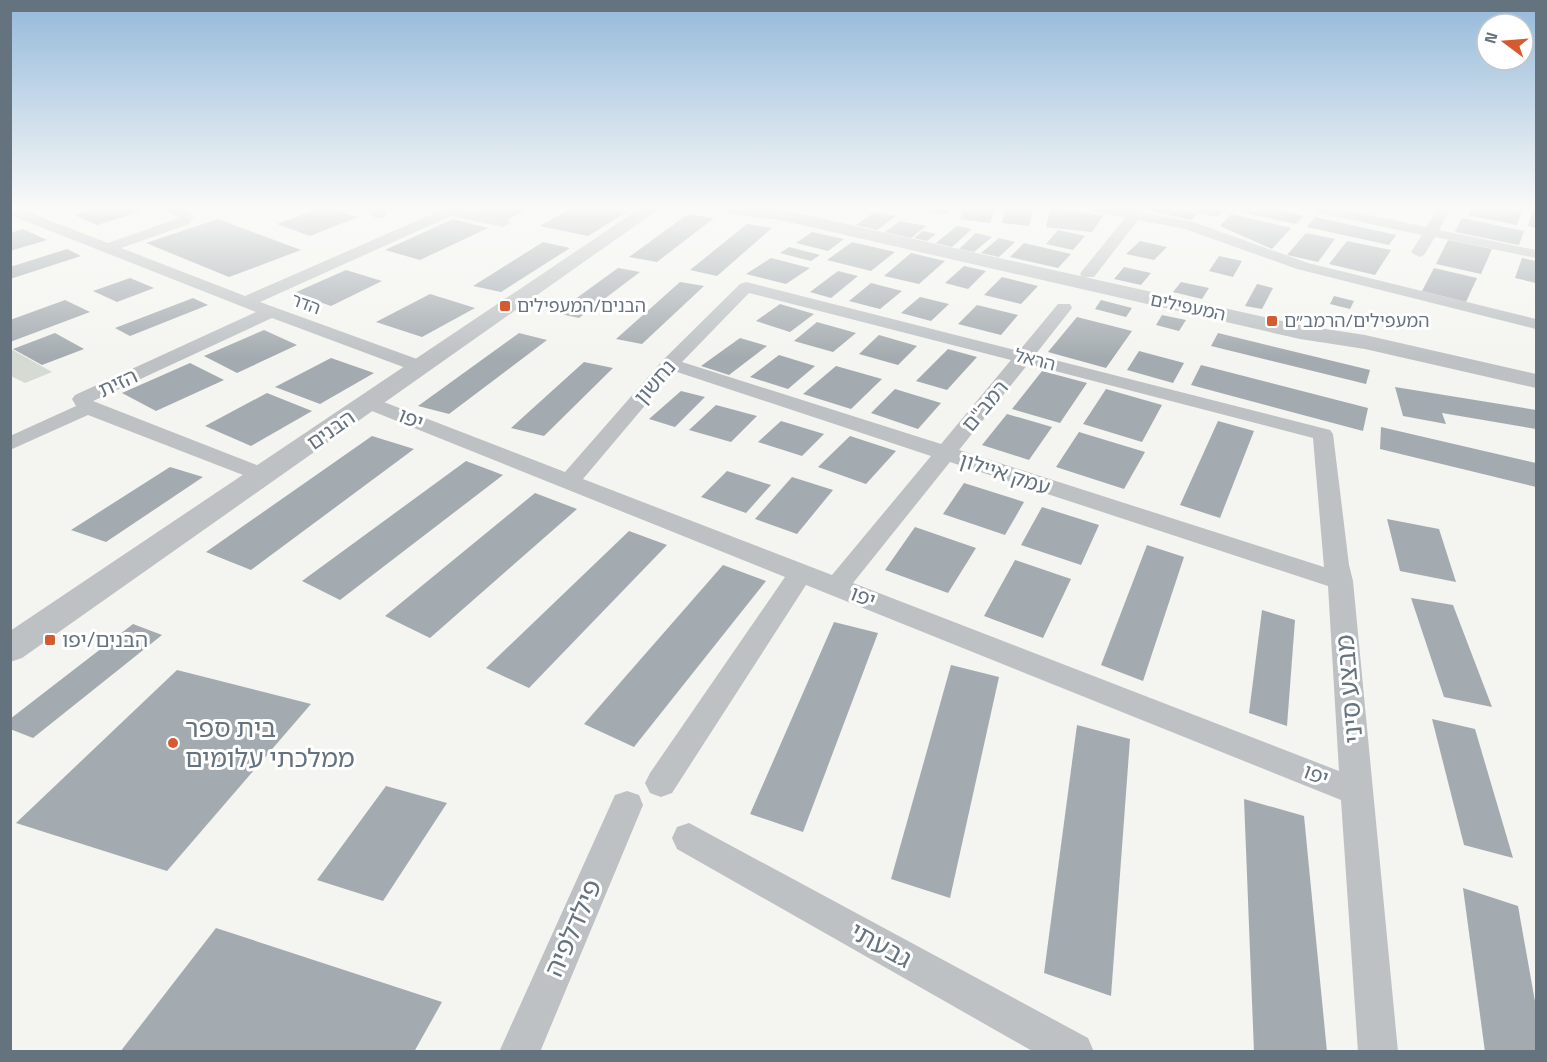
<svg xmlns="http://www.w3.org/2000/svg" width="1547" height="1062" font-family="'Titillium Web','Noto Sans Hebrew',sans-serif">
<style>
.green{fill:#d5dad2}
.building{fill:#a4abb0}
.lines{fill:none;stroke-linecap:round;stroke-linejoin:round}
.minor{fill:#bdc1c4;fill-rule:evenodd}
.tertiary{fill:#bdc1c4;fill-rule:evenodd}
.poi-dot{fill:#d55a2f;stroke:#fff;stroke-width:2}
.labels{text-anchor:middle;stroke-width:6;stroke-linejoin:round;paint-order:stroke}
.far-street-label{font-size:18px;fill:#65737f;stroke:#fff}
.far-poi-label{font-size:18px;fill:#65737f;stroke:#fff;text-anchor:start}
.street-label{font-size:21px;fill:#65737f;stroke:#fff}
.poi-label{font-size:21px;fill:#65737f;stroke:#fff;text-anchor:start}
.near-street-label{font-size:26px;fill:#65737f;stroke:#fff}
.near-poi-label{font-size:26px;fill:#65737f;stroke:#fff;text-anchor:start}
</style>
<rect width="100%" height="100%" fill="#f4f4f0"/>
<path class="green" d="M11,349L52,372L25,383L11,376Z"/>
<g class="building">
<path d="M94,209H136L141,211L97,225L74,215Z"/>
<path d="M319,209H332L358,217L310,236L277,224Z"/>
<path d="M481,209H529L506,220L475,212Z"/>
<path d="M570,209H614L627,212L588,236L540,226Z"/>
<path d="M912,209H949L947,215Z"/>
<path d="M964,209H995L990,223L960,219Z"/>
<path d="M1006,209L1033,210L1029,226L1002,223Z"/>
<path d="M1050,209H1052L1104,215L1092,232L1046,227Z"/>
<path d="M1153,209H1176L1197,214L1191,220L1151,211Z"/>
<path d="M1219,209L1224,210L1216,217L1188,210Z"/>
<path d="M1242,209H1274L1304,216L1296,224L1240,212Z"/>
<path d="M1471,209H1507L1522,212L1517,225L1468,215Z"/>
<path d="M875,212L896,216L877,230L856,225Z"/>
<path d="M1532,213L1536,214V228L1528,226Z"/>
<path d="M688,214L714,218L657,262L629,257Z"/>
<path d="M1231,214L1291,228L1272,249L1220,226Z"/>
<path d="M1315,217L1396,235L1389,245L1307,227Z"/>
<path d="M1462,218L1524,231L1519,245L1455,232Z"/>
<path d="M218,219L301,250L229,277L146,243Z"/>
<path d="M453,219L488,228L420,260L385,250Z"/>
<path d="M900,221L926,226L911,238L885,232Z"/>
<path d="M747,224L772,228L717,276L690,270Z"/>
<path d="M957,226L972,229L952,247L936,243Z"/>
<path d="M23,229L47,240L10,251V233Z"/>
<path d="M1058,230L1085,236L1073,250L1046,244Z"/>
<path d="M923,231L936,234L927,241L914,238Z"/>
<path d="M812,232L844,239L828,251L796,243Z"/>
<path d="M976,233L992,237L974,252L959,249Z"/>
<path d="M1306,233L1335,239L1318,262L1287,255Z"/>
<path d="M999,238L1015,242L999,257L981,253Z"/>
<path d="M1448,240L1492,249L1481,274L1436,264Z"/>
<path d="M1140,241L1167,247L1154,260L1126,254Z"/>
<path d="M1347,241L1391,250L1375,275L1329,264Z"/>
<path d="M543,242L570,248L501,292L473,286Z"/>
<path d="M852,242L895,252L871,271L827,260Z"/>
<path d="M1024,243L1071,254L1058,268L1010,257Z"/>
<path d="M789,247L820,255L811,261L780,253Z"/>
<path d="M67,249L81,256L10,279V267Z"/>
<path d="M911,253L945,261L919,284L884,276Z"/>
<path d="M1219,256L1242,261L1233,277L1209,271Z"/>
<path d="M771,258L810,268L786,284L746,274Z"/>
<path d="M1522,258L1536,261V283L1515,278Z"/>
<path d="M964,266L986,271L968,289L945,283Z"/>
<path d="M1124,267L1151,273L1141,285L1114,279Z"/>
<path d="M618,268L640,272L579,318L556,313Z"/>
<path d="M1434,268L1477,278L1466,302L1422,291Z"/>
<path d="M346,270L382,281L331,306L294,293Z"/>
<path d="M838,271L858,276L831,298L810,292Z"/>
<path d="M1002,277L1038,286L1021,304L984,295Z"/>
<path d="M130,278L154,288L117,302L93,291Z"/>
<path d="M680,282L704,286L642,344L616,339Z"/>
<path d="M1181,282L1209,288L1202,299L1173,292Z"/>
<path d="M871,283L902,291L880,309L849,301Z"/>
<path d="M1257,284L1273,288L1262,309L1245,306Z"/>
<path d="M430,294L475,308L422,337L376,322Z"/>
<path d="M1334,296L1354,301L1350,309L1330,304Z"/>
<path d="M920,297L949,304L931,321L901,313Z"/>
<path d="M193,298L208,305L130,336L115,328Z"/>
<path d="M65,300L90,312L10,342V320Z"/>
<path d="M1101,300L1132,308L1126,317L1095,309Z"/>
<path d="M780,304L814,314L790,332L756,321Z"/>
<path d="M977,305L1018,315L1001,335L958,324Z"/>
<path d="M1162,315L1186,320L1179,331L1156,325Z"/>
<path d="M1077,317L1132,331L1106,368L1048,352Z"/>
<path d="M817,322L856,333L833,352L794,341Z"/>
<path d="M264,330L297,345L237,373L204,356Z"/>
<path d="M55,333L84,349L42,365L13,349Z"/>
<path d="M519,333L547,340L449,414L418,406Z"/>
<path d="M1218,333L1370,370L1366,384L1211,346Z"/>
<path d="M879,335L917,346L898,365L859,354Z"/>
<path d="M740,338L767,346L729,375L701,366Z"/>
<path d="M948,349L977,357L947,390L916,381Z"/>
<path d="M1139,351L1184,363L1173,383L1127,370Z"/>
<path d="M779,355L815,366L788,389L750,377Z"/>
<path d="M331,358L374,373L320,404L275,387Z"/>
<path d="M584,362L613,368L544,436L511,428Z"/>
<path d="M190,363L224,380L156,411L122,393Z"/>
<path d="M1201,365L1368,408L1363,431L1191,385Z"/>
<path d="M836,366L882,379L851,409L803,394Z"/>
<path d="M1042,371L1087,383L1060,423L1012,409Z"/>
<path d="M1395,387L1536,410V429L1442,413L1446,424L1403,416Z"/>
<path d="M895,389L941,403L918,429L871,413Z"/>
<path d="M1106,389L1162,405L1142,442L1083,424Z"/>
<path d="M681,391L705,397L675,427L649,419Z"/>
<path d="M267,393L312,411L251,446L205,426Z"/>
<path d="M716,405L757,416L731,442L689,430Z"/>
<path d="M1007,414L1052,427L1029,460L982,445Z"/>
<path d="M781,421L824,434L802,456L758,442Z"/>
<path d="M1218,421L1254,431L1220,518L1180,505Z"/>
<path d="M1381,427L1536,463V487L1380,449Z"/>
<path d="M1079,432L1145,452L1124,489L1056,467Z"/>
<path d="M372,436L414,449L251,570L206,552Z"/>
<path d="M850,436L896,451L866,484L818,467Z"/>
<path d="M466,461L503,475L340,600L302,581Z"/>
<path d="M170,467L203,477L106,542L71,530Z"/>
<path d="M727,471L771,485L746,513L701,497Z"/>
<path d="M792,477L833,490L797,534L755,519Z"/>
<path d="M964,483L1024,502L1005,535L943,514Z"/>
<path d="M535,493L577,509L430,638L385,616Z"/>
<path d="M1042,507L1099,525L1081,565L1021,545Z"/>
<path d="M1387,519L1439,529L1456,582L1400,571Z"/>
<path d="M915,527L976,548L948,593L885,570Z"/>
<path d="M629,531L667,545L529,688L486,668Z"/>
<path d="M1147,545L1184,557L1143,681L1101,665Z"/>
<path d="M1015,560L1071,579L1043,638L984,616Z"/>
<path d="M723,565L766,581L634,747L584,724Z"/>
<path d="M1411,598L1453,605L1492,707L1444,697Z"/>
<path d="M1262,610L1295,620L1287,726L1249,713Z"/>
<path d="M834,622L878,633L803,832L750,814Z"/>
<path d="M133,624L162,635L33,738L10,729V719Z"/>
<path d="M951,665L999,677L950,898L891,879Z"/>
<path d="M177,670L311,704L167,871L16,823Z"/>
<path d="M1432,719L1475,729L1513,858L1464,845Z"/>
<path d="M1077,725L1130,739L1111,996L1044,973Z"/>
<path d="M386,786L447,803L383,901L317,880Z"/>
<path d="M1244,799L1304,816L1327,1052H1254Z"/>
<path d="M1463,888L1518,906L1536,1007V1052H1485Z"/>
<path d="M216,928L442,1002L414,1052H120Z"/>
</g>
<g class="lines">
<g class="minor">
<path d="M10,209H20L108,243L179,218L164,209H183L194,216L189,224L121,248L245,296L444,209H463L508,220L510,223L503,227L451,216L260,302L428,363L430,367L428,371H414L272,318L93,401L272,471L275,476L272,481L264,483L88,415L10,450V436L76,406L72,399L75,395L256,312L10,215Z"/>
<path d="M370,209H384L386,215L384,218H374Z"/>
<path d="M1092,209H1146L1143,213L1193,222L1308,263L1536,319V329L1297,269L1185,229L1138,220L1094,277H1082L1080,274L1082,271L1125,218L1094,212Z"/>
<path d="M1312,209H1340L1426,227L1437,209H1451L1439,230L1536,250V258L1435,237L1424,255L1419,257L1411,252L1422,235L1319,213Z"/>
<path d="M1527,209H1536V214Z"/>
<path d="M746,282L1019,351L1058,304H1070L1072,308L1035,355L1330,430L1333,434L1349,565L1353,581L1398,1052H1358L1341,800L806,585L672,793L661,797L650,793L645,783L650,773L785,577L362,407L359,403L362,399H376L565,472L663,360L740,284ZM749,293L1011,360L941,444L682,362ZM1028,364L1313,438L1324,567L959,450ZM674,371L931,456L832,575L583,479ZM950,462L1328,586L1339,771L853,583Z"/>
<path d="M627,791L639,795L643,805L540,1052H499L615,795Z"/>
<path d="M689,823L1088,1038L1094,1052H1034L677,849L672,838L677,827Z"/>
</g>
<g class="tertiary">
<path d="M639,209H659L22,658L10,662V631Z"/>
<path d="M721,209H779L1300,325L1365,335L1536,374V388L1365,349L1300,339L780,220L729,214Z"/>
</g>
</g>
<linearGradient id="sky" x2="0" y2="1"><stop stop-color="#94b9da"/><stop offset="0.58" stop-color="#fafaf8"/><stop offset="1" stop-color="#fafaf8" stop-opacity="0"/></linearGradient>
<rect width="1547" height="358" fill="url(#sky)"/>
<g class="poi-dot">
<rect x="499" y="300" width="12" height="12" rx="3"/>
<rect x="1266" y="315" width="12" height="12" rx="3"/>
<rect x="44" y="634" width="12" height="12" rx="3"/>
<circle cx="173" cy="743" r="6"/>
</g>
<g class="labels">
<g class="far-street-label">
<text transform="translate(306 304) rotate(20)" y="6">הדר</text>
<text transform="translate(1188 307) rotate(12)" y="6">המעפילים</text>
<text transform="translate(1035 360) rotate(14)" y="6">הראל</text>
</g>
<g class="far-poi-label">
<text x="517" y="312">הבנים/המעפילים</text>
<text x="1284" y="327">המעפילים/הרמב״ם</text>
</g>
<g class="street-label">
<text transform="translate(655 382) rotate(-49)" y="7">נחשון</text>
<text transform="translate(118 383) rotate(-25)" y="7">הזית</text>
<text transform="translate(985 406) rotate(-50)" y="7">רמב"ם</text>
<text transform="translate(411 419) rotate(22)" y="7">יפו</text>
<text transform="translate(331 430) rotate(-35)" y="7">הבנים</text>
<text transform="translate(1005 474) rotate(18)" y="7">עמק איילון</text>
<text transform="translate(863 597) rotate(21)" y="7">יפו</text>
<text transform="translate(1316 775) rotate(21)" y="7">יפו</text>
</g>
<g class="poi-label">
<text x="62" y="647">הבנים/יפו</text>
</g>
<g class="near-street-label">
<text transform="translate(1349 689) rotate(-95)" y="9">מבצע סיני</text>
<text transform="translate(573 928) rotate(-66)" y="9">פילדלפיה</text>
<text transform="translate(881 945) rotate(29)" y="9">גבעתי</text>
</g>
<g class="near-poi-label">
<text x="185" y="737">בית ספר<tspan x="185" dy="30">ממלכתי עלומים</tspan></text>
</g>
</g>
<rect width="1547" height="1062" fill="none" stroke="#65737f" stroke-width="24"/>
<g transform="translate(1505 42) rotate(286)"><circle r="28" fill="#ffffff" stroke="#c1c7cc" stroke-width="1.5"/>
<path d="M0-4.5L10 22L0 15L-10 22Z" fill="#d55a2f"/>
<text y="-9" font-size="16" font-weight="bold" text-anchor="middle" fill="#65737f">N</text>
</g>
</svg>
